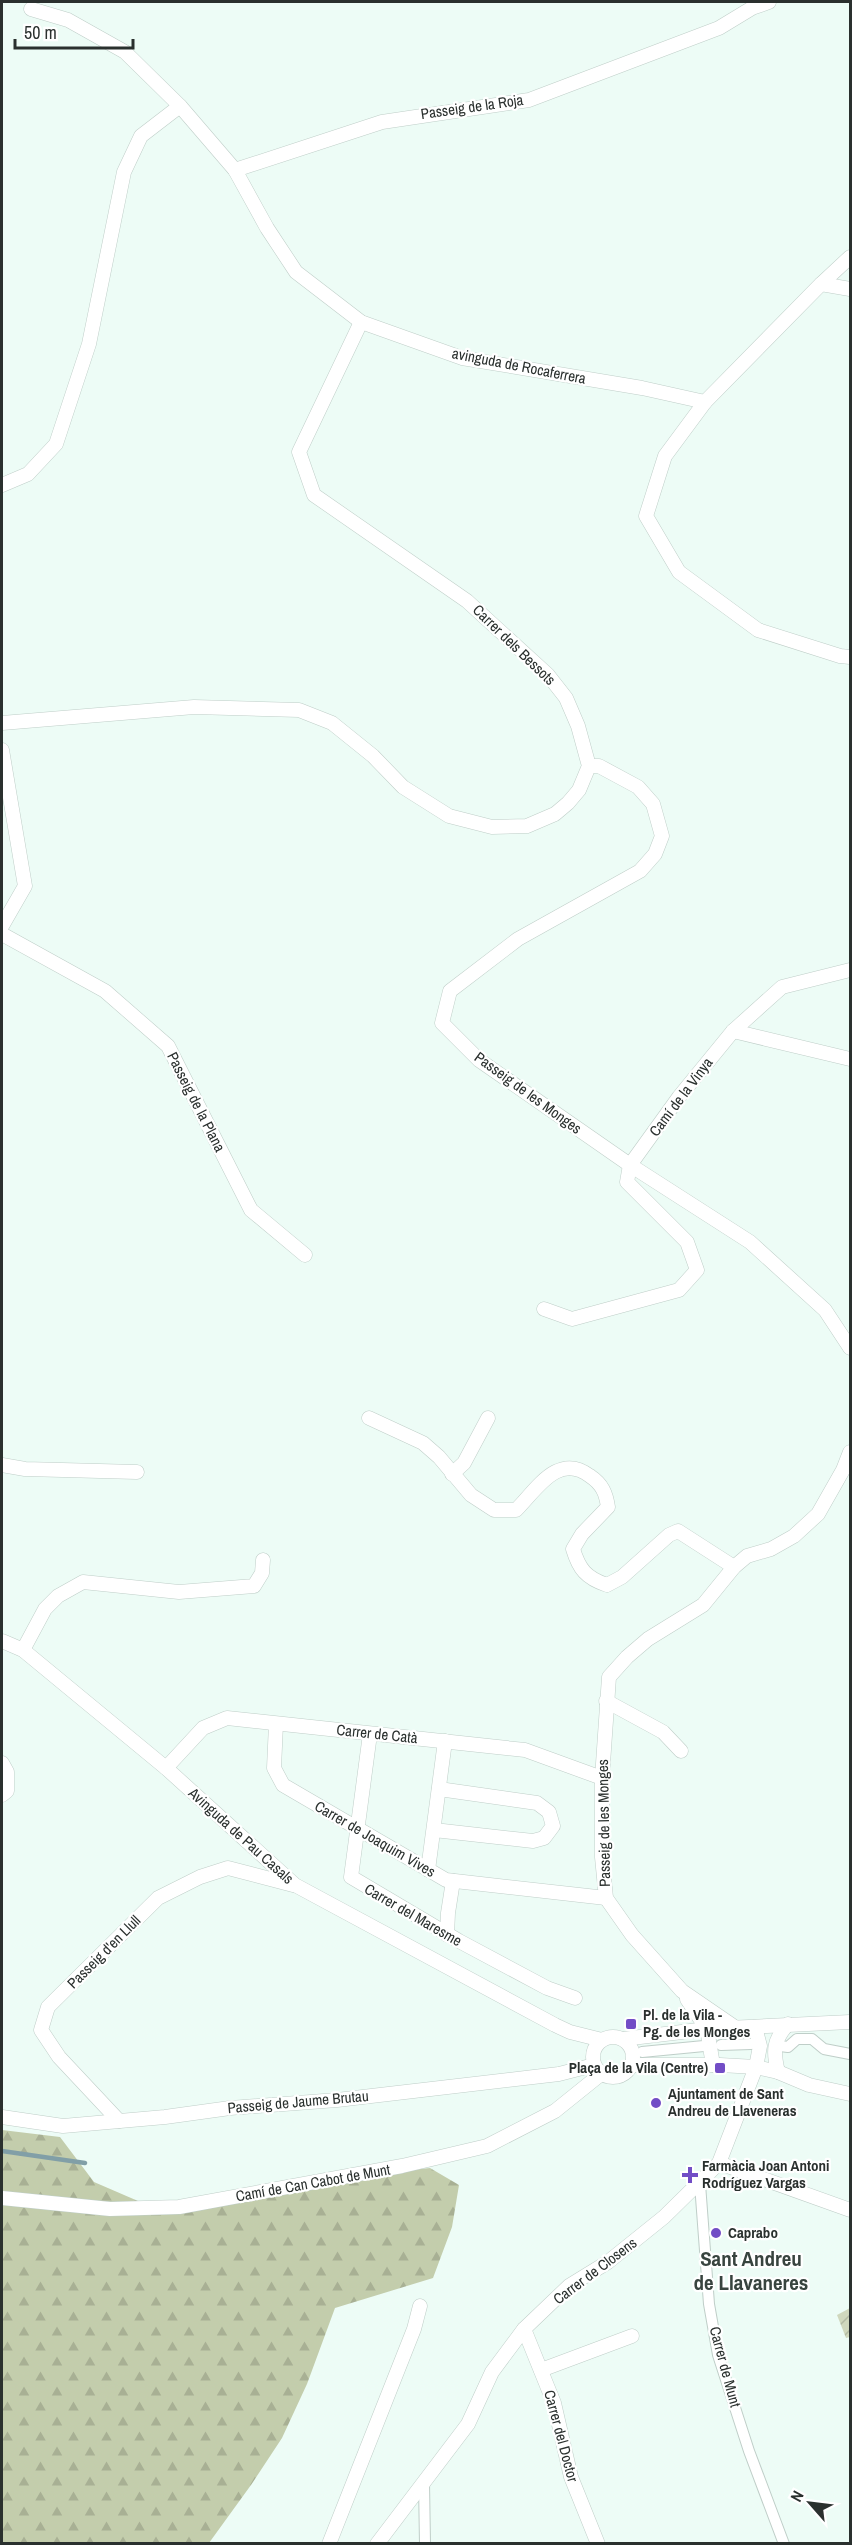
<svg xmlns="http://www.w3.org/2000/svg" width="852" height="2545" font-family="'Archivo Narrow',sans-serif">
<style>
.forest{fill:url(#forest-firs)}
.garden{fill:url(#garden-furrows)}
.lines{fill:none;stroke-linecap:round;stroke-linejoin:round}
.stream{stroke:#819fa7;stroke-width:4.5}
.pedestrian-casing{stroke:#bfcec8;stroke-width:12}
.minor-casing{stroke:#bfcec8;stroke-width:15}
.pedestrian{stroke:#fff;stroke-width:10}
.minor{stroke:#fff;stroke-width:14}
.poi-dot{fill:#724dc6;stroke:#fff;stroke-width:2}
.labels{text-anchor:middle;stroke-width:4.5;stroke-linejoin:round;paint-order:stroke}
.street-label{font-size:15px;fill:#2a302e;stroke:#fff}
.poi-label{font-size:15px;font-weight:bold;fill:#2a302e;stroke:#fff;text-anchor:start}
.district-label{font-size:21px;font-weight:bold;fill:#38443f;stroke:#fff}
</style>
<defs>
<pattern id="forest-firs" width="22" height="20" patternUnits="userSpaceOnUse" patternTransform="scale(1.5)"><rect width="22" height="20" fill="#c3cdac"/><path d="M5 1l3.5 6h-7zM16 11l3.5 6h-7z" fill="#a8b094"/></pattern>
<pattern id="garden-furrows" width="10" height="10" patternUnits="userSpaceOnUse" patternTransform="scale(1.5)"><rect width="10" height="10" fill="#d0d8bd"/><path d="M-1 1l2-2M0 10L10 0M9 11l2-2" fill="none" stroke="#b3baa3"/></pattern>
</defs>
<rect width="100%" height="100%" fill="#edfcf6"/>
<path class="forest" d="M2,2130L60,2137L94,2182L138,2201L185,2209L373,2174L430,2168L459,2185L452,2227L433,2278L335,2308L307,2384L282,2438L251,2485L209,2543H2Z"/>
<path class="garden" d="M850,2308V2337L846,2338L837,2315Z"/>
<g class="lines">
<path class="stream" d="M2,2151L85,2163"/>
<g class="pedestrian-casing">
<g id="pedestrian">
<path d="M721,2045L751,2044"/>
<path d="M780,2046L788,2047L797,2039H812L824,2049L850,2054"/>
<path d="M642,2052L704,2046"/>
<path d="M700,2184L709,2304L718,2355L749,2451L784,2544"/>
<path d="M424,2483L425,2544"/>
</g>
</g>
<g class="minor-casing">
<g id="minor">
<path d="M31,9L68,20L125,52L180,106"/>
<path d="M235,170L382,122L529,100L719,28L752,8L769,2"/>
<path d="M821,284L850,257"/>
<path d="M705,402L665,456L646,516L679,572L758,630L840,656L850,657"/>
<path d="M2,485L28,474L56,444L89,344L124,172L141,136L180,106L235,170L267,228L296,272L361,322L462,358L642,388L705,402L821,284L850,289"/>
<path d="M2,723L194,707L299,710L332,723L373,756L403,787L449,816L492,827L527,826L555,814L568,803L579,790L589,766L578,726L566,698L548,675L467,601L314,495L299,452L361,322"/>
<path d="M2,750L25,886L2,926"/>
<path d="M589,766H599L638,787L653,804L662,836L655,854L640,871L518,939L450,991L442,1023L479,1060L630,1165L750,1242L825,1310L850,1348"/>
<path d="M2,934L105,991L168,1046L251,1210L305,1255"/>
<path d="M733,1031L850,1059"/>
<path d="M544,1309L572,1319L679,1290L697,1270L687,1242L627,1182L630,1165L679,1097L733,1031L782,987L850,970"/>
<path d="M369,1418L423,1443L439,1457L471,1495L494,1510H516C537,1489 558,1452 590,1476C602,1484 606,1493 608,1507L582,1534L573,1549C579,1569 586,1578 607,1585L622,1577L669,1535L678,1531L734,1567"/>
<path d="M2,1465L25,1469L137,1472"/>
<path d="M452,1474L464,1463L488,1418"/>
<path d="M2,1641L23,1650L166,1768L295,1885L555,2025L570,2032L602,2040"/>
<path d="M23,1650L45,1609L58,1596L83,1582L179,1592L254,1586L262,1573L263,1560"/>
<path d="M606,1701L663,1732L681,1751"/>
<path d="M276,1724L274,1768L283,1785L446,1880L606,1898"/>
<path d="M370,1734L351,1877L459,1941L547,1988L575,1998"/>
<path d="M2,1763L7,1772V1791L2,1795"/>
<path d="M166,1768L203,1728L227,1718L525,1750L602,1778"/>
<path d="M434,1830L533,1841L544,1838L553,1826L549,1812L537,1803L439,1789"/>
<path d="M428,1870L445,1741"/>
<path d="M447,1935L448,1913L453,1881"/>
<path d="M687,1999L707,2029L713,2065"/>
<path d="M736,2028L682,1991L632,1935L606,1898L602,1857V1778L609,1677L627,1657L648,1639L703,1605L734,1567L747,1556L771,1549L794,1536L818,1514L843,1470L850,1452"/>
<circle cx="613" cy="2057" r="20"/>
<path d="M623,2039L707,2029L850,2022"/>
<path d="M632,2065H720L756,2067L778,2072L809,2085L850,2094"/>
<path d="M778,2072C773,2052 773,2040 788,2024"/>
<path d="M2,2117L63,2126L165,2117L230,2108L337,2100L559,2074L594,2065"/>
<path d="M119,2121L59,2057L41,2030L48,2007L158,1898L200,1877L228,1868L293,1885"/>
<path d="M719,2163L850,2210"/>
<path d="M2,2198L110,2209L179,2207L402,2166L487,2146L555,2111L601,2074"/>
<path d="M524,2329L554,2403L571,2477L598,2544"/>
<path d="M541,2370L632,2336"/>
<path d="M329,2544L414,2329L420,2306"/>
<path d="M377,2544L468,2424L492,2372L524,2329L569,2286L608,2262L664,2217L719,2163L756,2067L760,2046L755,2027"/>
</g>
</g>
<use href="#pedestrian" class="pedestrian"/>
<use href="#minor" class="minor"/>
</g>
<g class="poi-dot">
<rect x="625" y="2018" width="12" height="12" rx="3"/>
<rect x="714" y="2062" width="12" height="12" rx="3"/>
<circle cx="656" cy="2103" r="6"/>
<path d="M687 2166h6v6h6v6h-6v6h-6v-6h-6v-6h6z"/>
<circle cx="716" cy="2233" r="6"/>
</g>
<g class="labels">
<g class="street-label">
<text transform="translate(472 107) rotate(-8)" y="5">Passeig de la Roja</text>
<text transform="translate(519 366) rotate(11)" y="5">avinguda de Rocaferrera</text>
<text transform="translate(514 645) rotate(44)" y="5">Carrer dels Bessots</text>
<text transform="translate(528 1093) rotate(36)" y="5">Passeig de les Monges</text>
<text transform="translate(681 1097) rotate(-53)" y="5">Camí de la Vinya</text>
<text transform="translate(196 1102) rotate(63)" y="5">Passeig de la Plana</text>
<text transform="translate(377 1734) rotate(6)" y="5">Carrer de Catà</text>
<text transform="translate(604 1823) rotate(-91)" y="5">Passeig de les Monges</text>
<text transform="translate(241 1836) rotate(42)" y="5">Avinguda de Pau Casals</text>
<text transform="translate(375 1839) rotate(30)" y="5">Carrer de Joaquim Vives</text>
<text transform="translate(413 1915) rotate(30)" y="5">Carrer del Maresme</text>
<text transform="translate(104 1952) rotate(-45)" y="5">Passeig d'en Llull</text>
<text transform="translate(298 2102) rotate(-5)" y="5">Passeig de Jaume Brutau</text>
<text transform="translate(313 2183) rotate(-10)" y="5">Camí de Can Cabot de Munt</text>
<text transform="translate(595 2271) rotate(-37)" y="5">Carrer de Closens</text>
<text transform="translate(725 2367) rotate(75)" y="5">Carrer de Munt</text>
<text transform="translate(561 2436) rotate(75)" y="5">Carrer del Doctor</text>
</g>
<g class="poi-label">
<text x="643" y="2020">Pl. de la Vila -<tspan x="643" dy="17">Pg. de les Monges</tspan></text>
<text x="708" y="2073" text-anchor="end">Plaça de la Vila (Centre)</text>
<text x="668" y="2099">Ajuntament de Sant<tspan x="668" dy="17">Andreu de Llaveneras</tspan></text>
<text x="702" y="2171">Farmàcia Joan Antoni<tspan x="702" dy="17">Rodríguez Vargas</tspan></text>
<text x="728" y="2238">Caprabo</text>
</g>
<g class="district-label">
<text x="751" y="2266">Sant Andreu<tspan x="751" dy="24">de Llavaneres</tspan></text>
</g>
</g>
<rect width="852" height="2545" fill="none" stroke="#2a302e" stroke-width="6"/>
<g transform="translate(810 2503) rotate(298)" stroke="#ffffff" stroke-width="4.5" paint-order="stroke">
<path d="M0-4.5L10 22L0 15L-10 22Z" fill="#2a302e"/>
<text y="-9" font-size="16" font-weight="bold" text-anchor="middle" fill="#2a302e">N</text>
</g>
<path d="M15 39v9h118v-9" fill="none" stroke="#2a302e" stroke-width="3"/>
<text x="24" y="39" font-size="18" fill="#2a302e" stroke="#ffffff" stroke-width="4.5" paint-order="stroke">50 m</text>
</svg>
